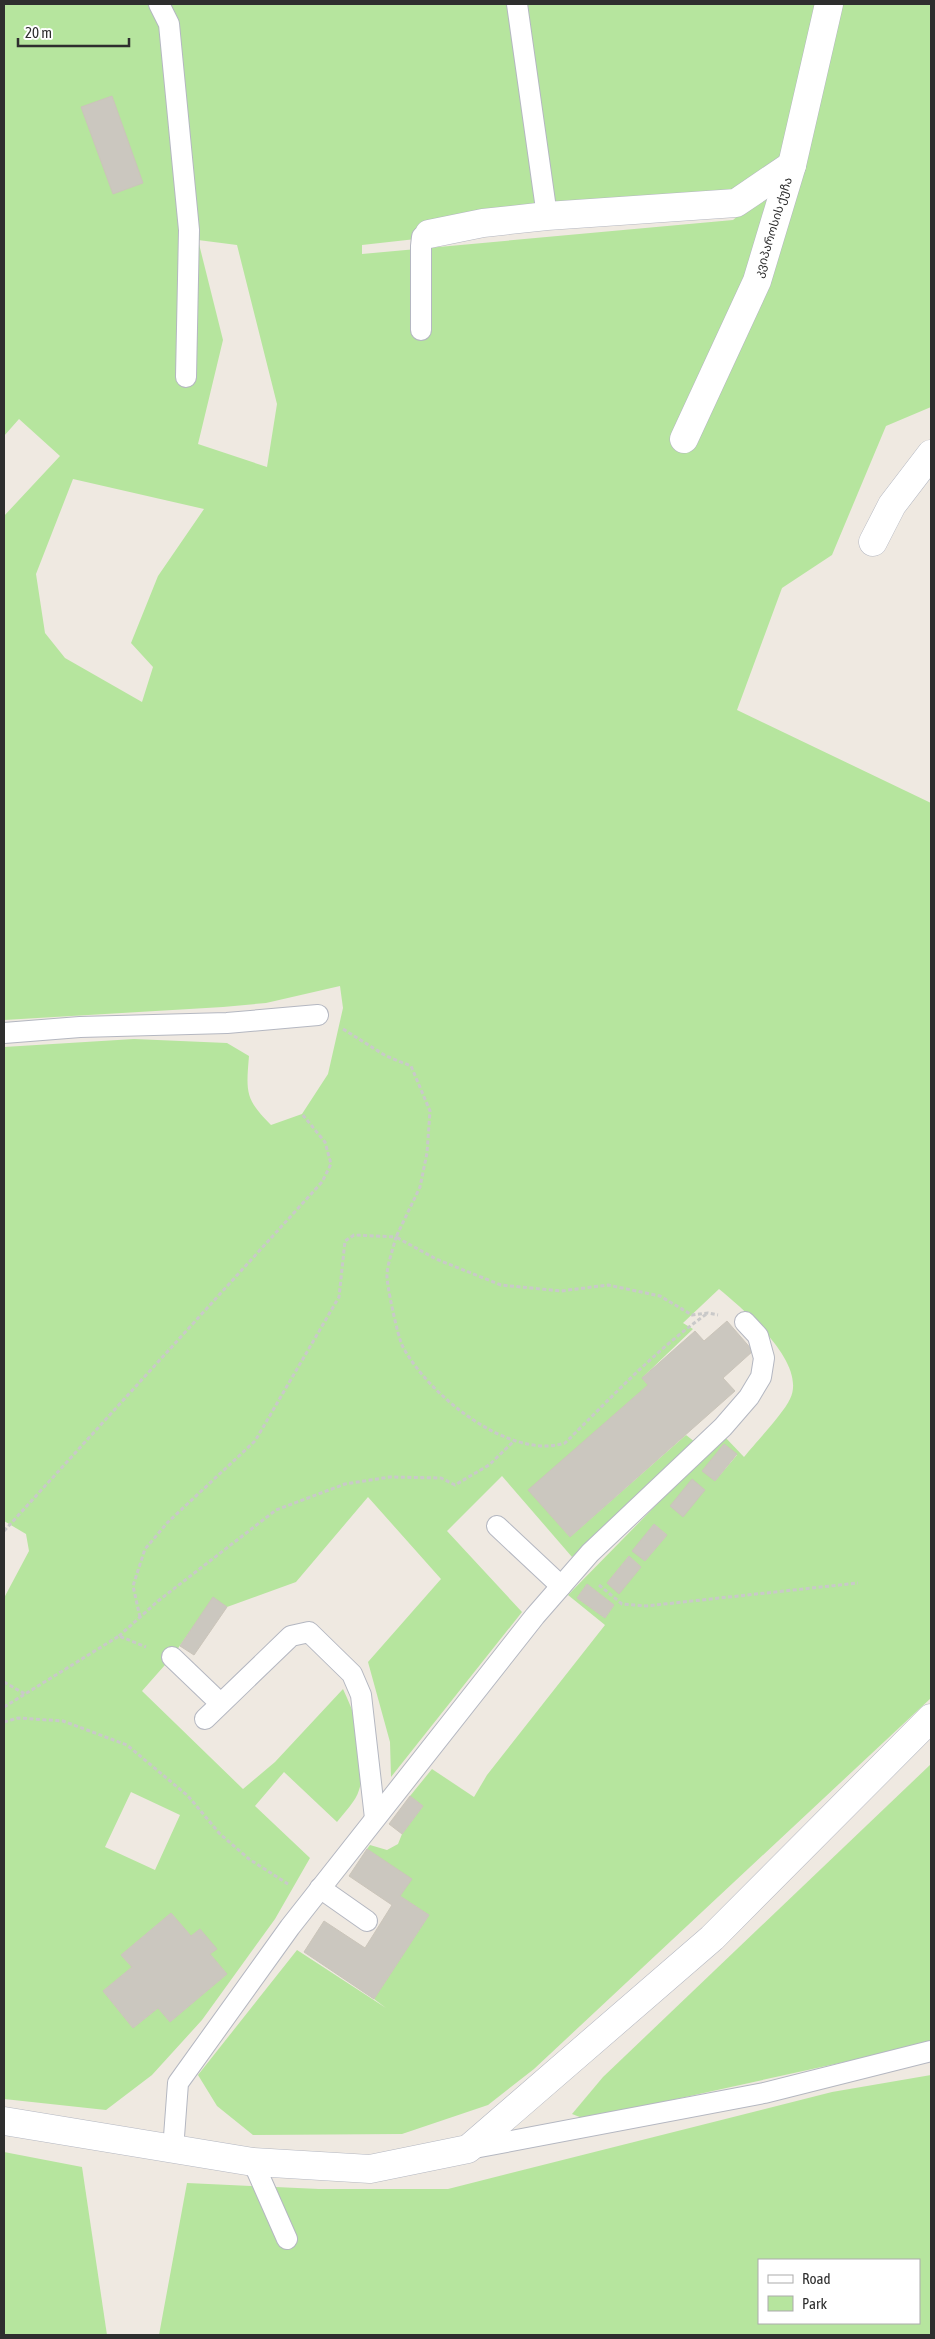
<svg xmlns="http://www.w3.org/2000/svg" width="935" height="2339" font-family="'Asap Condensed','Noto Sans Georgian',sans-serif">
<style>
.green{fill:#b6e59e;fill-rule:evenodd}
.building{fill:#cbc7bf;stroke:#cbc5ba}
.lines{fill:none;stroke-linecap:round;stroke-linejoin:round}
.lane-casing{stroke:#b4b7c1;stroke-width:22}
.street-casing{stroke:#b4b7c1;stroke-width:29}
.secondary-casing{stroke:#b4b7c1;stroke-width:29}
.path{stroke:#c9c9c9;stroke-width:3;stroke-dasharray:4 2.5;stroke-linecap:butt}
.lane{stroke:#fff;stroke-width:20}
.street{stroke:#fff;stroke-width:28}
.secondary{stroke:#fff;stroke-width:28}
.labels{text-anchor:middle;stroke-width:4;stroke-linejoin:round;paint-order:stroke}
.street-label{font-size:12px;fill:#2e2e2e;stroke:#fff}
</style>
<rect width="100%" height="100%" fill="#efe9e1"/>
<g class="green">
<path d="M4,4H931V407L886,426L832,555L782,588L737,710L931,803V1698L534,2069L488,2105L402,2134L253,2135L217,2106L198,2075L297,1950L386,2008L374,1999L429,1915L400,1896L411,1879L367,1849L370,1845L387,1850L398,1844L402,1834L423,1806L410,1796L432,1769L474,1797L487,1775L605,1625L568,1595L724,1436L744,1457C756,1442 783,1414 790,1399C808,1363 743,1309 719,1289L683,1323L693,1329L642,1378L648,1385L529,1490L570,1537L686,1435L695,1442L572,1557L502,1476L447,1531L522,1612L391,1777L390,1742L368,1662L441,1579L368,1497L296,1582L227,1607L213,1598L172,1657L142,1691L243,1789L275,1762L343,1689C357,1719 371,1757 359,1790C356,1801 344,1813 337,1822L284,1772L255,1806L310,1858L275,1919L202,2020L152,2075L106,2110L4,2099V1598L29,1551L26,1534L4,1521V1047L134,1039L227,1043L249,1056C246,1092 245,1099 271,1125L302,1114L328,1074L343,1008L340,986L266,1003L223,1007L4,1020V516L60,456L19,419L4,436ZM792,165L684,439L752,264L776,184L733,220L362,254V245L736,203ZM198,240L237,245L277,404L267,467L198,444L223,340ZM73,479L204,509L158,576L131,643L153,667L142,702L65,658L45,633L36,574ZM724,1444L737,1455L715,1481L703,1471ZM654,1524L667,1535L645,1561L633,1551ZM629,1556L641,1567L619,1593L607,1583ZM587,1584L614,1605L605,1618L577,1598ZM131,1792L180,1815L155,1870L105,1847ZM171,1913L191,1936L200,1929L216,1949L210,1954L227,1974L170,2022L158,2008L133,2028L103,1991L132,1967L121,1955Z"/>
<path d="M931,1764V2043L585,2119L572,2114L603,2077Z"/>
<path d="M931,2075V2335H159L187,2183L319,2189H448L832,2092ZM759,2260H919V2323H759Z"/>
<path d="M4,2152L82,2167L107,2335H4Z"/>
</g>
<g class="building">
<path d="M112,96L143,183L113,194L81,107Z"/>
<path d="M727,1321L753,1351L723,1378L735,1391L570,1537L528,1490L648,1385L642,1378L695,1331L704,1341Z"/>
<path d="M724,1444L737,1454L715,1481L702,1471Z"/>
<path d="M692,1479L705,1490L683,1517L670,1506Z"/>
<path d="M654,1524L667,1535L645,1561L632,1551Z"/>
<path d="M629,1556L641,1567L619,1594L607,1583Z"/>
<path d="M587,1584L614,1605L605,1618L577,1598Z"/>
<path d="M213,1597L227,1607L194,1655L180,1646Z"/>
<path d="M410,1796L423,1806L402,1834L389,1824Z"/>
<path d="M367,1849L412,1879L400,1896L429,1915L374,1999L304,1952L324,1921L365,1948L392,1905L349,1876Z"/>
<path d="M171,1913L191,1936L200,1929L217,1949L210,1954L227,1974L170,2022L158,2008L133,2028L103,1991L132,1967L121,1955Z"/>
</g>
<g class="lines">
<g class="lane-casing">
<g id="lane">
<path d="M159,4L169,24L189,230L186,377"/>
<path d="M517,4L547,216"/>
<path d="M421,330V246L422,237L429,234"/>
<path d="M4,1033L80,1027L227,1023L318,1015"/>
<path d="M497,1526L561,1586"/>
<path d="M172,1657L220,1703"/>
<path d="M205,1719L291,1636L309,1632L352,1674L361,1695L375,1818"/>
<path d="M320,1888L367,1921"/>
<path d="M469,2149L764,2093L931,2051"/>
<path d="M173,2150L178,2083L290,1927L535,1616L590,1553L723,1427L749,1397L761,1377L764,1358L758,1336L745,1322"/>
<path d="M253,2162L287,2239"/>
</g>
</g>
<g class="street-casing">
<g id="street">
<path d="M429,234L483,223L547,216L736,203L792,165"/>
<path id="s1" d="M684,439L757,281L792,165L829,4"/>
<path d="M873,542L892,505L931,454"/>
</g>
</g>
<g class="secondary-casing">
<path id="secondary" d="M4,2121L253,2162L370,2169L468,2149L712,1938L931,1718"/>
</g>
<g class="path">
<path d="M343,1029L386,1056L411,1066L430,1111L427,1153L420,1187L396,1237L436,1259L501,1285L561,1291L608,1285L660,1296L692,1315L708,1313L718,1315"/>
<path d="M4,1531L322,1182L331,1164L325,1142L302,1114"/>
<path d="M599,1585L622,1604L646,1606L858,1583"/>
<path d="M140,1617L133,1586L145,1549L168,1522L255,1441L339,1297L345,1241L354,1235L396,1237C393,1249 388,1262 387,1274C386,1283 398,1337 402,1345C426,1393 509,1461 565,1443C611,1398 655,1350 708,1313"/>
<path d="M119,1636L158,1601L276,1510L345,1484L390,1477L441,1478L455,1485L489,1465L514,1441"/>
<path d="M4,1682L25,1694"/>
<path d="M4,1707L119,1636L146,1647"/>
<path d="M4,1722L18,1718L63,1721L127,1745L188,1796L220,1834L249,1859L288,1884"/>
</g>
<use href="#lane" class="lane"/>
<use href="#street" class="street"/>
<use href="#secondary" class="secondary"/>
</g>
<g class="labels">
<g class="street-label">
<text dy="4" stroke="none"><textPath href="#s1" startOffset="230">კვიპაროსის ქუჩა</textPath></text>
</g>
</g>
<rect width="935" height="2339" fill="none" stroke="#2e2e2e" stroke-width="10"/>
<rect x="758" y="2259" width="162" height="65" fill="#ffffff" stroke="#ababab"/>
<rect x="768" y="2275" width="25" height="8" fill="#ffffff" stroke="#ababab"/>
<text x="802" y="2284" font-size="15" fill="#2e2e2e">Road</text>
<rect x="768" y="2296" width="25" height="15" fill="#b6e59e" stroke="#ababab"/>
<text x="802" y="2309" font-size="15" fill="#2e2e2e">Park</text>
<path d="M18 38v8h111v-8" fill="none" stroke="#2e2e2e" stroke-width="2.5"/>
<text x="25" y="38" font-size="15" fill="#2e2e2e" stroke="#ffffff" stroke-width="4" paint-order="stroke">20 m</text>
</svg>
